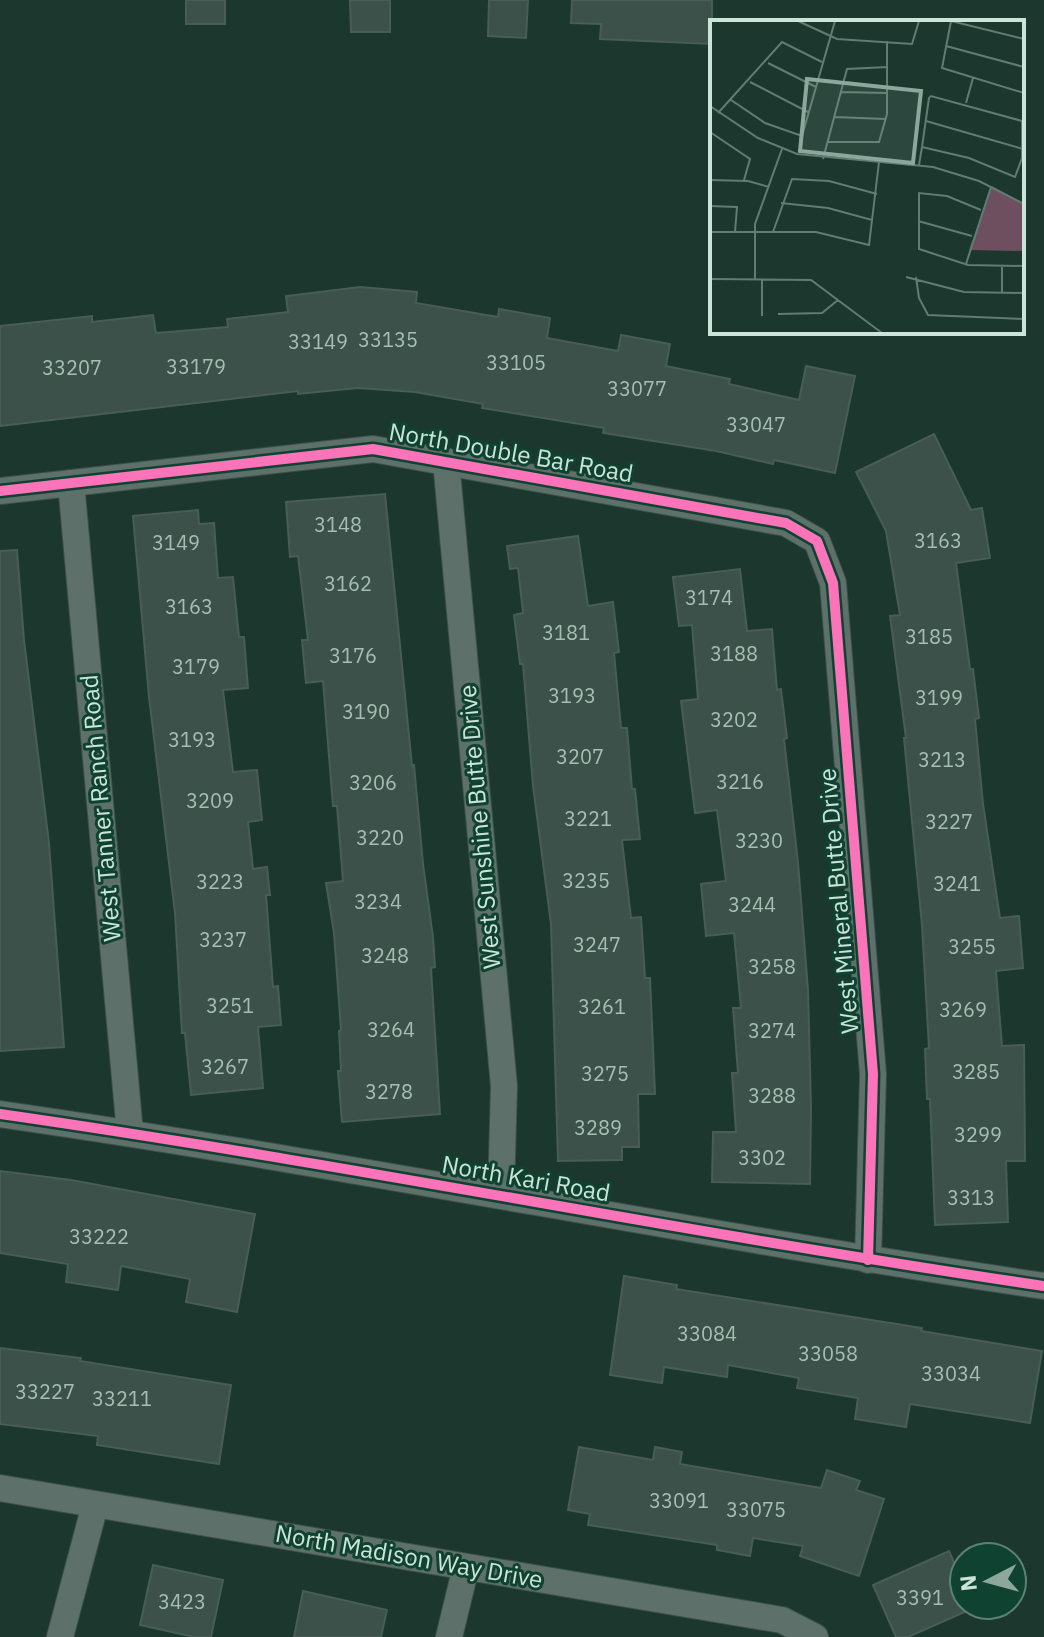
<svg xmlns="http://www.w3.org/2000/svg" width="1044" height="1637" font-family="'IBM Plex Sans',sans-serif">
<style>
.building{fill:#3b514a;stroke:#485d55;stroke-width:2}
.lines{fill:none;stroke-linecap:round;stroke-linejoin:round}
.minor-casing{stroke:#3b5149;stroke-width:28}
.minor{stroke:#5e706a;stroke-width:26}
.cycleway-casing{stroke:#104232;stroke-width:15}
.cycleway{stroke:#fb73b8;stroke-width:10}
.labels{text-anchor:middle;stroke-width:6;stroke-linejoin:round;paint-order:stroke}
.number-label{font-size:20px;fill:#a7beb4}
.street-label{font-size:24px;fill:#cbe3d8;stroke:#104232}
.inset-road{fill:none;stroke:#617c72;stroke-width:2}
.view{fill:#8da79c;fill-opacity:0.15;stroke:#8da79c;stroke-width:4}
.inset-edge{fill:none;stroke:#cbe3d8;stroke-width:4}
</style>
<rect width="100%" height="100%" fill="#1b372e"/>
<g class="building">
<rect x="186" y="0" width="39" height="24"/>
<path d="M350,0H390V32H351Z"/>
<path d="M489,0H528L526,38L488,36Z"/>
<path d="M572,0H712V44L600,39L601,24L571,23Z"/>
<path d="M360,287L417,292L416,303L498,317L499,309L550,318L547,338L618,351L621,335L670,344L666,366L730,379L729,384L799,400L806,366L855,376L835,473L774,460L773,464L716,451L603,433L604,428L482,408L483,404L415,392L358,388L298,394V391L0,426V326L92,316V322L153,315L156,333L228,327L227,319L288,312L286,296Z"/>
<path d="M934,434L971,510L982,508L990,558L956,563L970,669H973L979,718L975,719L983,804L1000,918L1019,916L1023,968L996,971L1002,1046L1024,1045L1025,1161H1006L1008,1222L935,1225L930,1099H927L925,1049L929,1048L922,925L904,738H906L890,616L900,615L886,531L856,472Z"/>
<path d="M385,494L412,766L414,765L423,864L433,937L435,967L431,968L440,1114L342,1122L338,1071H341L339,1031L341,1030L334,933L326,883L343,881L337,806H333L323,681L306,683L302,640H308L298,556L290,557L286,502Z"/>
<path d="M198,510L199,524L214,523L218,578L233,577L239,637H244L248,688L223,690L233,772L257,770L262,820L248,822L253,869L267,867L270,895H266L273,987L278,986L281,1025L258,1027L263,1088L191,1095L185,1033H182L175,913L149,697L133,516Z"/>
<path d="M578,536L588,606L613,602L619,652L614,653L621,728H627L632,789H635L640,839L622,840L631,918L641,917L645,978H650L655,1094H638L639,1147H622V1160L558,1161L551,924L533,786L523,664H520L514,615L523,613L518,568L510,569L507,546Z"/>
<path d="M17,550L24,640L49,843L64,1047L0,1051V551Z"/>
<path d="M740,569L747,631L772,629L777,690L781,689L787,738L784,739L798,862L808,990L811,1108L810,1184L712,1182L713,1132H736L732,1073H738L733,1008H741L734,933L706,936L701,884L726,881L717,810L695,813L681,701L698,699L692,625L679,626L673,577Z"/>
<path d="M0,1171L71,1180L255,1214L237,1312L186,1302L190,1279L121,1266L118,1290L66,1282L68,1264L0,1253Z"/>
<path d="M624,1276L677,1285L676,1289L922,1328L921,1331L1042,1351L1030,1423L910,1404L906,1427L855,1419L858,1398L797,1388L799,1378L728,1365L727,1377L664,1367L662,1383L610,1375Z"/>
<path d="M0,1348L81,1358L80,1361L231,1385L219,1464L97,1445L98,1436L0,1424Z"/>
<path d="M579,1447L653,1460L655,1447L682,1452L680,1464L821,1488L827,1470L860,1481L856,1490L884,1499L859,1576L800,1556L803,1546L753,1538L750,1556L717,1550V1545L588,1525L590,1514L568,1510Z"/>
<path d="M949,1551L962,1581L955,1584L967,1611L908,1637H896L873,1585Z"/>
<path d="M153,1565L223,1580L211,1637H194L140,1625Z"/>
<path d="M303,1591L387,1610L381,1637H294Z"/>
</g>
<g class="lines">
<g class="minor-casing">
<g id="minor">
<path d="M446,461L504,1086L501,1194"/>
<path d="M71,483L130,1133"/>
<path d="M0,491L373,449L786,523L817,541L833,583L873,1074L868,1260"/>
<path d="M0,1114C349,1164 695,1235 1044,1286"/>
<path d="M0,1488L782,1620L815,1637"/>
<path d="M60,1637L95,1505"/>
<path d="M449,1637L466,1567"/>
</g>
</g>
<use href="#minor" class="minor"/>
<g class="cycleway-casing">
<g id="cycleway">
<path d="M0,491L373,449L786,523L817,541L833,583L873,1074L868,1260"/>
<path d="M0,1114C349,1164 695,1235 1044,1286"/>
</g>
</g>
<use href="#cycleway" class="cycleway"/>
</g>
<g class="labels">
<g class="number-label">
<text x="388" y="347">33135</text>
<text x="318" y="349">33149</text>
<text x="516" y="370">33105</text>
<text x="196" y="374">33179</text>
<text x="72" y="375">33207</text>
<text x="637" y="396">33077</text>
<text x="756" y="432">33047</text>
<text x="338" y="532">3148</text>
<text x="938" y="548">3163</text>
<text x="176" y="550">3149</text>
<text x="348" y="591">3162</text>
<text x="709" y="605">3174</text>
<text x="189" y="614">3163</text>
<text x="566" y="640">3181</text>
<text x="929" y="644">3185</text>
<text x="734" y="661">3188</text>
<text x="353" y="663">3176</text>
<text x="196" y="674">3179</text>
<text x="572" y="703">3193</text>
<text x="939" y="705">3199</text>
<text x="366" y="719">3190</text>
<text x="734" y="727">3202</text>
<text x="192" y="747">3193</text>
<text x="580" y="764">3207</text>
<text x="942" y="767">3213</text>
<text x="740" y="789">3216</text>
<text x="373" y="790">3206</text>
<text x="210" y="808">3209</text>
<text x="588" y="826">3221</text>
<text x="949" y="829">3227</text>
<text x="380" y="845">3220</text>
<text x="759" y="848">3230</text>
<text x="586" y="888">3235</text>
<text x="220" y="889">3223</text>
<text x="957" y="891">3241</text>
<text x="378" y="909">3234</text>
<text x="752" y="912">3244</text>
<text x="223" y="947">3237</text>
<text x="597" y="952">3247</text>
<text x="972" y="954">3255</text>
<text x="385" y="963">3248</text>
<text x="772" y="974">3258</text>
<text x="230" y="1013">3251</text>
<text x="602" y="1014">3261</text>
<text x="963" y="1017">3269</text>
<text x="391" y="1037">3264</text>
<text x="772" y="1038">3274</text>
<text x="225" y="1074">3267</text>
<text x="976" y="1079">3285</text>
<text x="605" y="1081">3275</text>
<text x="389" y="1099">3278</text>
<text x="772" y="1103">3288</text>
<text x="598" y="1135">3289</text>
<text x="978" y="1142">3299</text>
<text x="762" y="1165">3302</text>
<text x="971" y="1205">3313</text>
<text x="99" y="1244">33222</text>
<text x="707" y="1341">33084</text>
<text x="828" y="1361">33058</text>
<text x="951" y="1381">33034</text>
<text x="45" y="1399">33227</text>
<text x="122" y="1406">33211</text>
<text x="679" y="1508">33091</text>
<text x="756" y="1517">33075</text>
<text x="920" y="1605">3391</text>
<text x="182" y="1609">3423</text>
</g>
<g class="street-label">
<text transform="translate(511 453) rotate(10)" y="8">North Double Bar Road</text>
<text transform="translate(101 808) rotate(-95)" y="8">West Tanner Ranch Road</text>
<text transform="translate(480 827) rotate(-95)" y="8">West Sunshine Butte Drive</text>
<text transform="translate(839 901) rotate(-95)" y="8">West Mineral Butte Drive</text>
<text transform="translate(526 1179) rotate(10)" y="8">North Kari Road</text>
<text transform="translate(409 1557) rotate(10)" y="8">North Madison Way Drive</text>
</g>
</g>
<g transform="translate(710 20)">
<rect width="314" height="314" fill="#1b372e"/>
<path d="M282,166L314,184V231L259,230Z" fill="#6d4f5f"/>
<path class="inset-road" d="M88,1L127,19L202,24L209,1M314,19L241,1L232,48L314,73M236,26L314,47M58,43L106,67M40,62L98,92M131,72L177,73M21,80L55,103L92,116L125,1M256,83L263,58M0,86L48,118L87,134L223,147L269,161L314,184M8,93L72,22L112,42M124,97L176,99M216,101L313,129M0,112L40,139L34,160M117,122H169L177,94V21M113,139L137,49L177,47M209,145L212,127L219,78L221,76L312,101V138L305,157L259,138L212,127M0,160L38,161L59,167M71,183L118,188L162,200M0,186L27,187L25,212M271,190L237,176L209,173V229L258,245L314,246M208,201L262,216M0,212H106L159,225L169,142M63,212L82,159L119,161L167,174M256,244L281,167M292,246V273M196,257L254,272L314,273M206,257L209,278L218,295L314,299M0,259L101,260L172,313M45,259V204L72,129M52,259V296M68,294L112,293L128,280"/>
<path class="view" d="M97,59L211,71L203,143L90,131Z"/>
<rect width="314" height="314" class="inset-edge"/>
</g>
<g transform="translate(988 1581) rotate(264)"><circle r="38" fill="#104232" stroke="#5b8274" stroke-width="2"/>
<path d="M0-6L14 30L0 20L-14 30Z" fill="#8da79c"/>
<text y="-12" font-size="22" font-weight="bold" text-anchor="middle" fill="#cbe3d8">N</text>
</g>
</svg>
